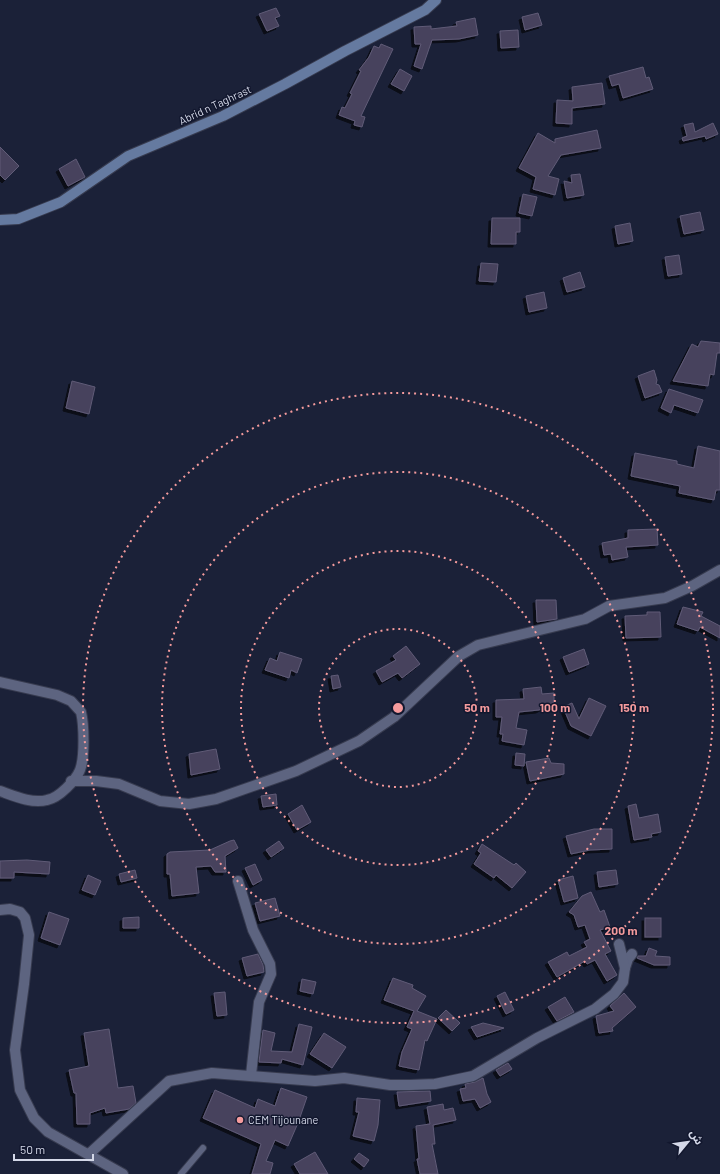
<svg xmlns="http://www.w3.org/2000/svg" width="720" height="1174" font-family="Barlow,'Noto Sans Arabic',sans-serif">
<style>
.building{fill:#47425d;stroke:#605b77;filter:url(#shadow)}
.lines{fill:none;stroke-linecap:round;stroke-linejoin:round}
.lane-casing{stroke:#373b4f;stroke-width:8}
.street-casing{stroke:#373b4f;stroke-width:12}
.secondary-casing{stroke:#373b4f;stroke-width:12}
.lane{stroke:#5d6480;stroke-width:6}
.street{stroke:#5d6480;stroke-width:10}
.secondary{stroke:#657aa0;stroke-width:10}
.ring{fill:none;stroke:#f59b9d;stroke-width:2;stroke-dasharray:2 4}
.poi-dot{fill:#f59b9d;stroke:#12172e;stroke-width:1.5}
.labels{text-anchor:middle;stroke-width:3;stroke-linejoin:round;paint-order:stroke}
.street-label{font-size:11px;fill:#d4d8e8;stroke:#12172e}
.poi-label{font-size:11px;fill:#d4d8e8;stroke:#12172e;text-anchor:start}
.centre{fill:#f59b9d;stroke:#12172e;stroke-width:2}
.ring-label{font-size:12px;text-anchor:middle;font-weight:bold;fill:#f59b9d;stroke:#12172e;stroke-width:3;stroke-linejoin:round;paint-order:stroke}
</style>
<defs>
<filter id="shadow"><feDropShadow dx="-3" dy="3" stdDeviation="0" flood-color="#0009"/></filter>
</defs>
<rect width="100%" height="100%" fill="#1b2138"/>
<g class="building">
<path d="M276,8L280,16L275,18L279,26L267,31L259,14Z"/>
<path d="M538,13L542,25L525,30L522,17Z"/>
<path d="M475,18L478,35L459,39L432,40L422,69L414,66L421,44H415L414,27L431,26V29L457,26L456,22Z"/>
<path d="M518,30L519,47L501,48L500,31Z"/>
<path d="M381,44L393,49L361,116L365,117L362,127L354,125L355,121L339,115L342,107L345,108L352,94L350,93L361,71L359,70L369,57L374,46L379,48Z"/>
<path d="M643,67L646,78L649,77L653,89L623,98L619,84L612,86L609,76Z"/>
<path d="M400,69L412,76L404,91L391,84Z"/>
<path d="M602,83L605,104L572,108V124L556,123L557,100L573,101L572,87Z"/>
<path d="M693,123L695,132L713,123L718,134L706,139L705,136L683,141L682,138L687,136L684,125Z"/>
<path d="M597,130L601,148L561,155L548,176L559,179L555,195L533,189L536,177L519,168L538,133L555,143V139Z"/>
<path d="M0,147L19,166L5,180L0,175Z"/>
<path d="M76,159L85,177L68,186L59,169Z"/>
<path d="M580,174L584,195L567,198L564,181L572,183L571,175Z"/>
<path d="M523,194L537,197L532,216L519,213Z"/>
<path d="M700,212L704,230L684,234L680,216Z"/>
<path d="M492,218H520V232H516V244H491Z"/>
<path d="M630,223L633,241L618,244L615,226Z"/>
<path d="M679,255L682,274L668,276L665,257Z"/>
<path d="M481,263L498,264L496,282L479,281Z"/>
<path d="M580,272L585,287L567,292L563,278Z"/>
<path d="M544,292L547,308L529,312L526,296Z"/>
<path d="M701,341L720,343V353H717L714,375L710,374L708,386L673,381L692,344L698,347Z"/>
<path d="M654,370L657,380L656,384L659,385L662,392L645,398L638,376Z"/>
<path d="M72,381L95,387L89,414L66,408Z"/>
<path d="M669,389L703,400L698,413L674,405L671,413L661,408Z"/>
<path d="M698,446L720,451V490H716L714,500L679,493L680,486L631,476L635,453L677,461V464L694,468Z"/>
<path d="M657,529L658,545L626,547L628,557L612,560L611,554L604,555L602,543L628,538V530Z"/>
<path d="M536,600H556L557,619L537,622Z"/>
<path d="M683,607L703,612L701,616L720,626V638L700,627L698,631L677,624Z"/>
<path d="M647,612H660L661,637L626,638L625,616L647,615Z"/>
<path d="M406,646L420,664L402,678L398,673L382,682L376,671L396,660L393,656Z"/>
<path d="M584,649L589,664L569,672L563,657Z"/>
<path d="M280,652L302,659L297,673L291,670L289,678L265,670L270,658L277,661Z"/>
<path d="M338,675L341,687L333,689L331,676Z"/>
<path d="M541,687L542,694L554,693V702L539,710L519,712L516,728L527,730L524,745L502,741L503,734H500L502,717H496V700L524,699L523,689Z"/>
<path d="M589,698L606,706L591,736L571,726L563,707L572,703L579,719Z"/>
<path d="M216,749L220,769L191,775L189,754Z"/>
<path d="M516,753L525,754L524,766L515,765Z"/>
<path d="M549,758L551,763L564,764V774L530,781L526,762Z"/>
<path d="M276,794L277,805L263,807L261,796Z"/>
<path d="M636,804L639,818L658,814L661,832L651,834L652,837L634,840L628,806Z"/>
<path d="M302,805L311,822L297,830L288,814Z"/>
<path d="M612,829V849L590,850L571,854L566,836L594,829Z"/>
<path d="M234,840L238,848L225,856L226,872H215L211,866L196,867L199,893L172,896L170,874H167V854L170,852L210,850L230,841Z"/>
<path d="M279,841L284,848L271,857L266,850Z"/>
<path d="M482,844L514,865L516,863L526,872L512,888L496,875L494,878L474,864L481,853L478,851Z"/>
<path d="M27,860L50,862L49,874L14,872V878H0V861Z"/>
<path d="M255,864L262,880L253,885L245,868Z"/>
<path d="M135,870L137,878L121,882L119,874Z"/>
<path d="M616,870L618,884L599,887L597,872Z"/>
<path d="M88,875L101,881L95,895L82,890Z"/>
<path d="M573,876L578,898L564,902L558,880Z"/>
<path d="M591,892L600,912L604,910L610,927L600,930L611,951L605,954L617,975L607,981L595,960L587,964L585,961L557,977L548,962L567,952L569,956L587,947L584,942L590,939L585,925L578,927L574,915L569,912L582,896Z"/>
<path d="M275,898L280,916L260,921L255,903Z"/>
<path d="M49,912L69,919L60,945L41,938Z"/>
<path d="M139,917V928H123V918Z"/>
<rect x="645" y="918" width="16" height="19"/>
<path d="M649,948L657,951L655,956L670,957V965H654L637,958L638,956H646Z"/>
<path d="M258,954L263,965L264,972L247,976L242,958Z"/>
<path d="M393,978L413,985L412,988L426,996L417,1011L437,1019L427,1041L425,1040L419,1070L399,1066L402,1052L412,1029L407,1027L414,1011L384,1000Z"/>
<path d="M302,979L316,982L313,994L300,991Z"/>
<path d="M225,992L227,1015L217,1016L214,993Z"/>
<path d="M505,992L514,1010L506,1014L497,996Z"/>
<path d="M624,993L636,1007L612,1028L613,1031L599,1033L596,1016L614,1011L610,1006Z"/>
<path d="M565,997L574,1012L557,1021L548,1007Z"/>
<path d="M446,1010L460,1023L452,1031L438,1018Z"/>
<path d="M483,1023L504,1028L477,1037L471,1027Z"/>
<path d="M299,1024L312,1027L303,1065L282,1059L281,1063L259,1062L263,1030L275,1033L271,1051L292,1052Z"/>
<path d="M109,1029L118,1088L133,1086L136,1103L129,1109L106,1113L105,1108L90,1113V1124H77L76,1093H74L69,1070L89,1066L84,1033Z"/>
<path d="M324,1033L346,1047L332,1068L310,1054Z"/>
<path d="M508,1063L512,1069L500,1076L496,1070Z"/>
<path d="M483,1078L487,1094L491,1102L480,1108L475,1099L463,1101L460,1089L466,1088L465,1084L475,1082Z"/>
<path d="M281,1088L307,1097L298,1123L288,1146L275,1140L266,1161L273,1163L270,1174H252L261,1144L203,1118L215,1090L255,1108L258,1099L275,1106Z"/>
<path d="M430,1091L431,1101L399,1106L397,1092Z"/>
<path d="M357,1098L380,1100L378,1125L374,1141L353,1136L359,1112H356Z"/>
<path d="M443,1104L444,1110L453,1108L456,1120L433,1125L435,1144H432L438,1174H420L417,1159H419L416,1126L430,1124L427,1107Z"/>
<path d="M315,1152L328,1174H300L294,1164Z"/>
<path d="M359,1153L369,1160L364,1167L354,1159Z"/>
</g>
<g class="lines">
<g class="lane-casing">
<path id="lane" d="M181,1174L203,1148"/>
</g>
<g class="street-casing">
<g id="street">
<path d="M0,682L57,695L71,701L81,712C84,725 85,757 80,770C76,780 59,798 47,800C32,804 14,796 0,791"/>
<path d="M71,781H96L119,784L160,801L189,804L216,799L296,771L359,741L394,717L459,656L478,645L585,619L609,606L665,598L692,586L720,570"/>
<path d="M238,881L253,930L270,964L271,974L259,1002L251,1075"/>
<path d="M0,910L10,909L20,912L25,918L29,935L24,984L15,1050L20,1090L34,1118L48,1132L123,1174"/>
<path d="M625,968L628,959L632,954"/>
<path d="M89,1154L169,1081L212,1073L315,1081L344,1078L390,1085H410L435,1084L473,1076L537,1038L595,1009L614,994L623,982L625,968L619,944"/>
</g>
</g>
<g class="secondary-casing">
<path id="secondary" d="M0,220L18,219L61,202L128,156L223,116L285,84L345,51L425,10L436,0"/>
</g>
<use href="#lane" class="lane"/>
<use href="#street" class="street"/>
<use href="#secondary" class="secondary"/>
</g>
<g class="ring">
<circle cx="398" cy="708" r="79"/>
<circle cx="398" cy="708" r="157"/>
<circle cx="398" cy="708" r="236"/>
<circle cx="398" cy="708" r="315"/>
</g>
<circle class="poi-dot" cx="240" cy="1120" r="4"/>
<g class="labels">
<g class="street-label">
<text transform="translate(215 105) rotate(-25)" y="4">Abrid n Taghrast</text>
</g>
<g class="poi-label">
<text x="248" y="1124">CEM Tijounane</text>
</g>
</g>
<circle cx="398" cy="708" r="6" class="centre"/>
<g class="ring-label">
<text x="477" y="712">50 m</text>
<text x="555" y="712">100 m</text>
<text x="634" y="712">150 m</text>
<text x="621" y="935">200 m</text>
</g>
<g transform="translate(688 1142) rotate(61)" stroke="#12172e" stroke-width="3" paint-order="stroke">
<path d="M0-3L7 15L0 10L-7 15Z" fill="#d4d8e8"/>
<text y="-6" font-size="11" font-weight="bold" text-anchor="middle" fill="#d4d8e8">ش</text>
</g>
<path d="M14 1154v6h79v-6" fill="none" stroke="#d4d8e8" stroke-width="2"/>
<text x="20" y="1154" font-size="12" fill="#d4d8e8" stroke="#12172e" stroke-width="3" paint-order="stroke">50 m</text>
</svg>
